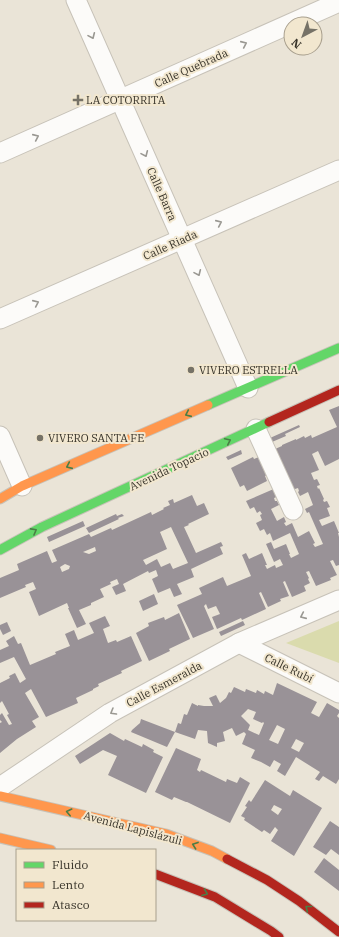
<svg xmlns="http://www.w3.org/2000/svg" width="339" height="937" font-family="'IBM Plex Serif',serif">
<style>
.green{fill:#dadbad}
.building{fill:#999297;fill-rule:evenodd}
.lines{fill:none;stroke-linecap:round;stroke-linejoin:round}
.street-casing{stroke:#c7c2b8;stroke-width:21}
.fast-casing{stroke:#c7c2b8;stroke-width:11}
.slow-casing{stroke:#c7c2b8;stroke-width:11}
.jam-casing{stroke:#c7c2b8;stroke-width:11}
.street{stroke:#fcfbf9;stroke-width:19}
.fast{stroke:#63d668;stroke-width:9}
.slow{stroke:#ff974d;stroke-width:9}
.jam{stroke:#b3261e;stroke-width:9}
.oneway{stroke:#9a9892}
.oneway2{stroke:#4b7d46}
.poi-dot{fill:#767267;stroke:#f2e7cf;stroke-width:1.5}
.labels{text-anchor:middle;stroke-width:4;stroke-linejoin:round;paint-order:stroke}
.street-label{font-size:11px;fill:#38342a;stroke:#f2e7cf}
.poi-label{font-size:11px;fill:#38342a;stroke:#f2e7cf;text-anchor:start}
</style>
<rect width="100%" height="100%" fill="#eae4d7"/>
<path class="green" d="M339,621V663L286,643Z"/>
<g class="building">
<path d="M339,406V459L325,466L318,451L312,454L319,470L311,473L314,480L317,479L320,485L317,486L318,489L319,488L324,499L323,500L324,502L327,501L330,507L327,508L330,516L319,520L322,526L334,521L339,533H338L339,537V565L336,566L333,560L330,561L337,575L330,578L331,580L316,586L309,571L306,572L309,578L308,579L310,583L304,586L306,591L292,597L285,581L283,582L289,596L280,599L281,601L268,607L261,592L259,593L266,609L242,620L241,618L217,629L212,617L220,614L216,606L208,609L206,604L204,606L214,629L193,638L177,605L202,594L199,588L223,577L227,586L251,576L242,555L246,553L249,559L262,553L267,565H265L267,569L275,565L276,568L283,565L280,559L274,562L266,544L271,542L274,549L286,544L290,554H289L291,558L299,554L290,533L273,541L270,533L267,535L264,529L260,531L256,523L262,520L260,515L262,514L260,511L257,513L254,507L250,509L246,501L276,488L279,496L274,498L275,501H277L279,505L271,509L277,521L284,517L286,522L284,523L286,526L292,523L298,537L309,531L315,543L313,544L315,547L323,544L309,512L307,513L305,509L313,505L308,492L300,496L298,492L299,491L298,488L292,490L275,449L282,446V445L296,439V440L304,436L305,438L311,435L312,438L337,427L329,410Z"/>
<path d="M299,425L300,427L285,434L286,436L272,442L270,438Z"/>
<path d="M241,450L242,454L228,460L226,457Z"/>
<path d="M261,456L269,474L265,476L267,481L247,491L244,485L240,487L231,468L253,457L254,459Z"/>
<path d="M192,495L197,506L204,503L209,514L188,524L189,525L184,527L196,553L221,542L223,546L220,547L223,554L191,569L194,577L177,584L182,594L174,597L170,588L158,593L152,579L158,576L156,570L149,573L148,571L123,584L126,591L116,595L112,587L119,584L117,579L110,582L111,584L100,589L104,597L91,603V605L79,610L86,624L77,628L68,608H69L67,603L39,616L29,592L36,589L33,582L25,585L26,587L0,598V578L19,570L17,564L47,551L52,563L57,561L52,550L89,534L91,537L111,528L112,530L151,512L152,515L164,509L163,508L170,505L168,501L173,499L174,503ZM171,527L188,563L173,569L170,563L161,567L157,559L146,565L143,560L167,549L160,532ZM95,547L96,551L89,554L83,552ZM65,564L70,566L69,569L62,572L60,567Z"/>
<path d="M116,514L117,516L122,514L124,516L118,518L119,519L89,533L86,528Z"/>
<path d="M83,521L85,526L49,542L47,537Z"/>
<path d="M154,594L158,604L143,611L139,601Z"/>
<path d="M179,613L190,639L169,649L170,651L149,661L136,633L149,626L148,623L164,617L165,620Z"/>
<path d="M105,616L110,626L103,629L108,643L116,640L117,642L131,636L142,661L121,671L122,673L98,684L99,686L93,689V690L76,698L78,703L46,717L31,689L25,693L39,717L32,721L36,727L17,739L0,753V723L2,722L0,720V715L2,713L9,725L12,724L7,715L9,714L2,701L0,703V683L10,678L9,676L15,673L20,683L26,679L14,657L0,663V650L9,646L6,641L14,636L18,644L21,643L30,665L56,654L55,652L70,646L65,634L74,630L78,640L94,633L89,623Z"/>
<path d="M243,621L245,625L221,636L219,632Z"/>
<path d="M7,622L11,631L3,635L0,629V625Z"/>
<path d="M277,683L317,702L311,713L319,717L327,703L339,710V713L337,716L339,718V779L336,784L323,776L319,781L315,779L320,772L296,757L285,776L277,771L281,764L274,760L270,767L261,762L251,758L255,750L242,744L246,734L244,732L236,736L232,728L223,732L225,741L217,743V747L208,743L207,731L198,730L195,739L175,732L167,747L131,732L132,730L140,723L141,719L175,732L178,723L181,724L184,714L187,715L192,703L198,706V705L204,706H213L209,698L216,695L220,703L226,698L229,692L231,693L234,687L245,692L246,689L256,693L257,690L264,694L265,691L273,695ZM248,709L256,712L253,719L262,723L263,722L264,723L259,735L248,730L250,725L241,716ZM277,725L285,729L278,744L269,740ZM296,739L304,743L299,752L291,748Z"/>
<path d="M110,733L124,741L125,739L142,747L143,744L154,750L153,752L163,757L146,793L108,775L117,756L103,750L80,764L75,756Z"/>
<path d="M176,748L201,759L197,770L200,772L201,770L226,782L227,779L237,783L240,777L250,783L230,823L187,802H186L174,797L172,800L155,792Z"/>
<path d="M265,780L290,796L293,790L322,808L294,856L271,841L278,830L275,827L270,834L264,830L262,832L244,820L245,818L241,816L247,807L245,806L249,800L251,802ZM274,805L282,809L278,815L271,810Z"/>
<path d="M330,821L339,827V855L331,849L326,855L313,847Z"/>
<path d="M324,858L339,870V891L314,872Z"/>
</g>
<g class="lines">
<g class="street-casing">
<g id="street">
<path d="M76,0L248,388"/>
<path d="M0,153L339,2"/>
<path d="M0,319L339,170"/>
<path d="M256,429L293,510"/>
<path d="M0,436L22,486"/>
<path d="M239,643L339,693"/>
<path d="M0,787L110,713L239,643L339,600"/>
</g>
</g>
<g class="fast-casing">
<g id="fast">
<path d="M208,405L339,348"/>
<path d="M0,550L42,527L269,422"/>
</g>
</g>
<g class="slow-casing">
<g id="slow">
<path d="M0,499L22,486L208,405"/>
<path d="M0,796L166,834L212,851L227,859"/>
<path d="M0,838L51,850"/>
</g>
</g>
<g class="jam-casing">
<g id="jam">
<path d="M269,422L339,390"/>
<path d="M227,859L267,880L299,901L339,932"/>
<path d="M155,874L215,897L271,931L279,937"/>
</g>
</g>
<use href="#street" class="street"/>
<use href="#fast" class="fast"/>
<use href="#slow" class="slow"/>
<use href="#jam" class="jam"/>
</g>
<defs><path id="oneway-chevron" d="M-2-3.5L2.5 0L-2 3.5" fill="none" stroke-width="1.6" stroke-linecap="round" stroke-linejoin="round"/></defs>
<g class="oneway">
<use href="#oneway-chevron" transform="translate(92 36) rotate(66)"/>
<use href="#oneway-chevron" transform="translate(244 44) rotate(-24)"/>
<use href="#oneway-chevron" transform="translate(36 137) rotate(-24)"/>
<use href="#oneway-chevron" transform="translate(145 154) rotate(66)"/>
<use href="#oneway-chevron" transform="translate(219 223) rotate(-24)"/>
<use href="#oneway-chevron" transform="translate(198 273) rotate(66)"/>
<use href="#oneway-chevron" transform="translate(36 303) rotate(-24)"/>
<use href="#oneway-chevron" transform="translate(303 616) rotate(156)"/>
<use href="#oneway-chevron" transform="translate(113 712) rotate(150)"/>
</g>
<g class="oneway2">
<use href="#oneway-chevron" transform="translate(188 414) rotate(156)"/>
<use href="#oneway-chevron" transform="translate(228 441) rotate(-25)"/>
<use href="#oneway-chevron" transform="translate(69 466) rotate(156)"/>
<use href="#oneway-chevron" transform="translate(34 531) rotate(-29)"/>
<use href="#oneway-chevron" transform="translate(69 812) rotate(-167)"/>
<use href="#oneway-chevron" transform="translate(195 845) rotate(-160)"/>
<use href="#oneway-chevron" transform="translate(205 893) rotate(21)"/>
<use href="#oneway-chevron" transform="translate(308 908) rotate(-142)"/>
</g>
<g class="poi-dot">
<path d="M76 94h4v4h4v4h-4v4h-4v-4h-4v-4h4z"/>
<circle cx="191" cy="370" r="4"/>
<circle cx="40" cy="438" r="4"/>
</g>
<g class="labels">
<g class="street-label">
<text transform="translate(191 68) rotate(-24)" y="4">Calle Quebrada</text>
<text transform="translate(162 194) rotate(66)" y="4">Calle Barra</text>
<text transform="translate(170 245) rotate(-24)" y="4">Calle Riada</text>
<text transform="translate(169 469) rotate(-25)" y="4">Avenida Topacio</text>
<text transform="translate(289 668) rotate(26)" y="4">Calle Rubí</text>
<text transform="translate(164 684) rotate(-28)" y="4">Calle Esmeralda</text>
<text transform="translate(133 828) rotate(15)" y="4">Avenida Lapislázuli</text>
</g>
<g class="poi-label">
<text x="86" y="104">LA COTORRITA</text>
<text x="199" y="374">VIVERO ESTRELLA</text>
<text x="48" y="442">VIVERO SANTA FE</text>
</g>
</g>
<rect x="16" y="849" width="140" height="72" fill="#f2e7cf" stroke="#a89f8d"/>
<rect x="24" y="862" width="20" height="6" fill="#63d668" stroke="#a89f8d"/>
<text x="52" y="869" font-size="12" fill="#38342a">Fluido</text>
<rect x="24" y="882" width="20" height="6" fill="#ff974d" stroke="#a89f8d"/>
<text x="52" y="889" font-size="12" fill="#38342a">Lento</text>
<rect x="24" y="902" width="20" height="6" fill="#b3261e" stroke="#a89f8d"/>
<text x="52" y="909" font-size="12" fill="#38342a">Atasco</text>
<g transform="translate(303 36) rotate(221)"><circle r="19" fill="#f2e7cf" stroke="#a89f8d"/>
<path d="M0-3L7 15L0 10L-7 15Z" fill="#767267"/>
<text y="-6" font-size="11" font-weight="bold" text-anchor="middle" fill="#38342a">N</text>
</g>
</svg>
